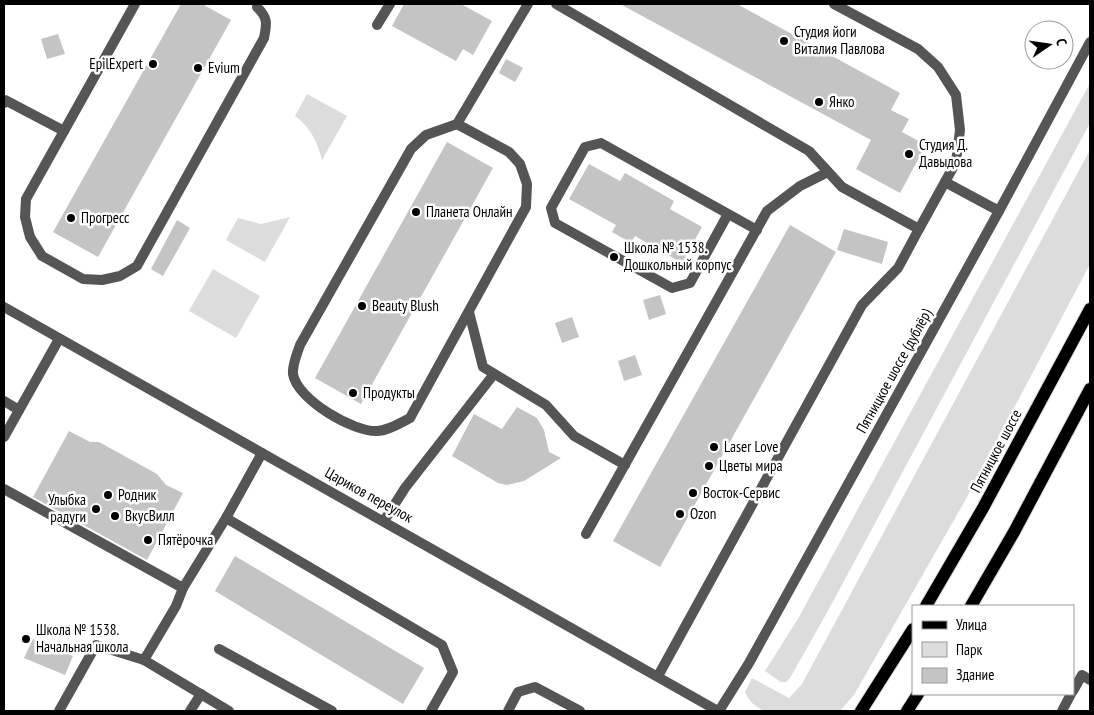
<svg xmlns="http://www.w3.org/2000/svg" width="1094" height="715" font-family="'PT Sans Narrow',sans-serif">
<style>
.green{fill:#dcdcdc}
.building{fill:#c4c4c4}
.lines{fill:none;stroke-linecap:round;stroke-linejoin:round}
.primary-casing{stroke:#dbdbdb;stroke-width:14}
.service{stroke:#555;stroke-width:10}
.minor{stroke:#555;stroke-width:10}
.tertiary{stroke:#555;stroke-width:10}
.primary{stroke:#000;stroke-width:12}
.poi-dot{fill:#000;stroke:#fff;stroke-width:2}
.labels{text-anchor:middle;stroke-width:5;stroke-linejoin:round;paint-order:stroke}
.poi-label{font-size:15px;fill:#000;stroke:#fff;text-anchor:start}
.street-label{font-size:15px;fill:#000;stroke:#fff}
</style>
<rect width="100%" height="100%" fill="#fff"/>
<g class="green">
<path d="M1090,83V123L829,609L790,678L786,682H781L765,671L799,617Z"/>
<path d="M307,94L347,116L322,160C317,141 311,128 295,116Z"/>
<path d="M1090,150V264L966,499L854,695L840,711H764C755,706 749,702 745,692L752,678L789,698L802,684Z"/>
<path d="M290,217L265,262L226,240L238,218L261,224Z"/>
<path d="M213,269L260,296L236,338L189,311Z"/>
</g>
<g class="building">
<path d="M181,4H202L231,20L98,257L53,232Z"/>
<path d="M404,4H461L492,21L473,55L463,49L456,61L392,26Z"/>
<path d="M620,4H737L900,93L891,110L909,119L902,132L926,145L900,193L856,169L871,140Z"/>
<path d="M58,34L65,54L47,59L41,39Z"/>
<path d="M506,59L523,68L515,82L499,73Z"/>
<path d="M447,142L493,168L361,404L315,378Z"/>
<path d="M589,164L620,181L625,173L674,201L670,209L702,227L682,263L635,236L631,243L612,232L616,225L569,199Z"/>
<path d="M177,220L190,228L163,276L151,269Z"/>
<path d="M790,225L836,252L660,567L613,541Z"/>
<path d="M844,229L888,242L882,264L837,250Z"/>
<path d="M660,295L666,314L649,320L643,300Z"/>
<path d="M572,317L579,337L562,343L555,323Z"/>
<path d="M635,355L642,375L624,381L618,361Z"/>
<path d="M517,407L537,418L544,430L549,452L561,458L524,481L507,485L498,483L452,456L474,414L502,429Z"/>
<path d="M69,431L90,442H99L157,474L166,485L183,493L147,560L33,497Z"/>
<path d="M235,556L424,668L403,704L215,591Z"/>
<path d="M33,639L73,656L65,675L24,658Z"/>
</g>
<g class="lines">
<g class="primary-casing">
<g id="primary">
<path d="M926,606L983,508L1090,309"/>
<path d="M971,606L1014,532L1090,389"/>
<path d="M861,711L913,629"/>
<path d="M907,711L918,694"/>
</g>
</g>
<g class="service">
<path d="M556,4L809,151L842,187L919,229L956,162L960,130L956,95L938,67L918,49L834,4"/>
<path d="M377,25L390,4"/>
<path d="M4,103L5,100L64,131L135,4"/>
<path d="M457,124L509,152L520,164L527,184L526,207L410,418C400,423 390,430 378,431C355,433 297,400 293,374C292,365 297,354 300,345L411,149L426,135L457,124L528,4"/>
<path d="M64,131L26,199L25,217L30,237L42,256L83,279L102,280L120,276L137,266L264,38C267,23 268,18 257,7"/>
<path d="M945,182L999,211"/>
<path d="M728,214L690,283L672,288L555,223L551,208L585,147L601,143L757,230"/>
<path d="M469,312L483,367L546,405L574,436L625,465"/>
<path d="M4,401L19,410"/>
<path d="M4,437L59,339"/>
<path d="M4,489L183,588"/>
<path d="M226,518L442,645L453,672L431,711"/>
<path d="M384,521L405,488L494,374"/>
<path d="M586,534L767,211L800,186L828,172"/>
<path d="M219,649L332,711"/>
<path d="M658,676L862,305L898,268L919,229"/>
<path d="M1073,691L1082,675L1090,680"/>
<path d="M59,711L96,645L144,660"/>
<path d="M190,711L201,694"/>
<path d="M229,711L144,660L176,606L183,588L226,518L262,453"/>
<path d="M508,711L518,692L535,687L580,711"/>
<path d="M1062,711L1071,694"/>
</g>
<path class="minor" d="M719,711L749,663L999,211L1090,42"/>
<path class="tertiary" d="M4,307L718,711"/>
<use href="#primary" class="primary"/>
</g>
<g class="poi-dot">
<circle cx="784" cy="41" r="5"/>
<circle cx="153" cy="64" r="5"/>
<circle cx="198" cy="68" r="5"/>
<circle cx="819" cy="102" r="5"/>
<circle cx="909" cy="154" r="5"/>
<circle cx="416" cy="212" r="5"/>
<circle cx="71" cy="218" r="5"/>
<circle cx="614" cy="257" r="5"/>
<circle cx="362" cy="306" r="5"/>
<circle cx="353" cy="393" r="5"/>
<circle cx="714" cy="447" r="5"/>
<circle cx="709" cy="466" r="5"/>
<circle cx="693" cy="493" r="5"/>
<circle cx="108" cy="495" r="5"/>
<circle cx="96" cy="509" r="5"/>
<circle cx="680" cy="514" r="5"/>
<circle cx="115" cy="516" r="5"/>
<circle cx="148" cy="540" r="5"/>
<circle cx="26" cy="639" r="5"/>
</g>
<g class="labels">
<g class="poi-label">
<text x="794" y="37">Студия йоги<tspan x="794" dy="17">Виталия Павлова</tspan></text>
<text x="143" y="69" text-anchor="end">EpilExpert</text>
<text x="208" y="73">Evium</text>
<text x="829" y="107">Янко</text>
<text x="919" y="150">Студия Д.<tspan x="919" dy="17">Давыдова</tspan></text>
<text x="426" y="217">Планета Онлайн</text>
<text x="81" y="223">Прогресс</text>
<text x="624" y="253">Школа № 1538.<tspan x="624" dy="17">Дошкольный корпус</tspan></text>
<text x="372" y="311">Beauty Blush</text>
<text x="363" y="398">Продукты</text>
<text x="724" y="452">Laser Love</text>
<text x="719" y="471">Цветы мира</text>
<text x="703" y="498">Восток-Сервис</text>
<text x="118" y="500">Родник</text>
<text x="86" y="505" text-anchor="end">Улыбка<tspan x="86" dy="17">радуги</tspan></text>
<text x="690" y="519">Ozon</text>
<text x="125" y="521">ВкусВилл</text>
<text x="158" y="545">Пятёрочка</text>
<text x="36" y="635">Школа № 1538.<tspan x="36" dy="17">Начальная школа</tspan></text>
</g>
<g class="street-label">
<text transform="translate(894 371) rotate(-61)" y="5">Пятницкое шоссе (дублёр)</text>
<text transform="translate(996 451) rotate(-62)" y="5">Пятницкое шоссе</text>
<text transform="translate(369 495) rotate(29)" y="5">Цариков переулок</text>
</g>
</g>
<rect width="1094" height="715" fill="none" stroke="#000000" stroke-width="10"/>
<rect x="912" y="605" width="162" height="90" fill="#ffffff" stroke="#999999"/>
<rect x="922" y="621" width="25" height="8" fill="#000000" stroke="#999999"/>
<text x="956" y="630" font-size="15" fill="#000000">Улица</text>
<rect x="922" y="642" width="25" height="15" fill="#dcdcdc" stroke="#999999"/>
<text x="956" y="655" font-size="15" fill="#000000">Парк</text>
<rect x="922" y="668" width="25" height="15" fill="#c4c4c4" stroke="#999999"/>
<text x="956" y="680" font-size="15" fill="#000000">Здание</text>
<g transform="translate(1049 45) rotate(77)"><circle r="24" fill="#ffffff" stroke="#999999"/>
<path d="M0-4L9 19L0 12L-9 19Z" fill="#000000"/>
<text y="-8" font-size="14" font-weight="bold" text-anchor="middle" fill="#000000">С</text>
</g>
</svg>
